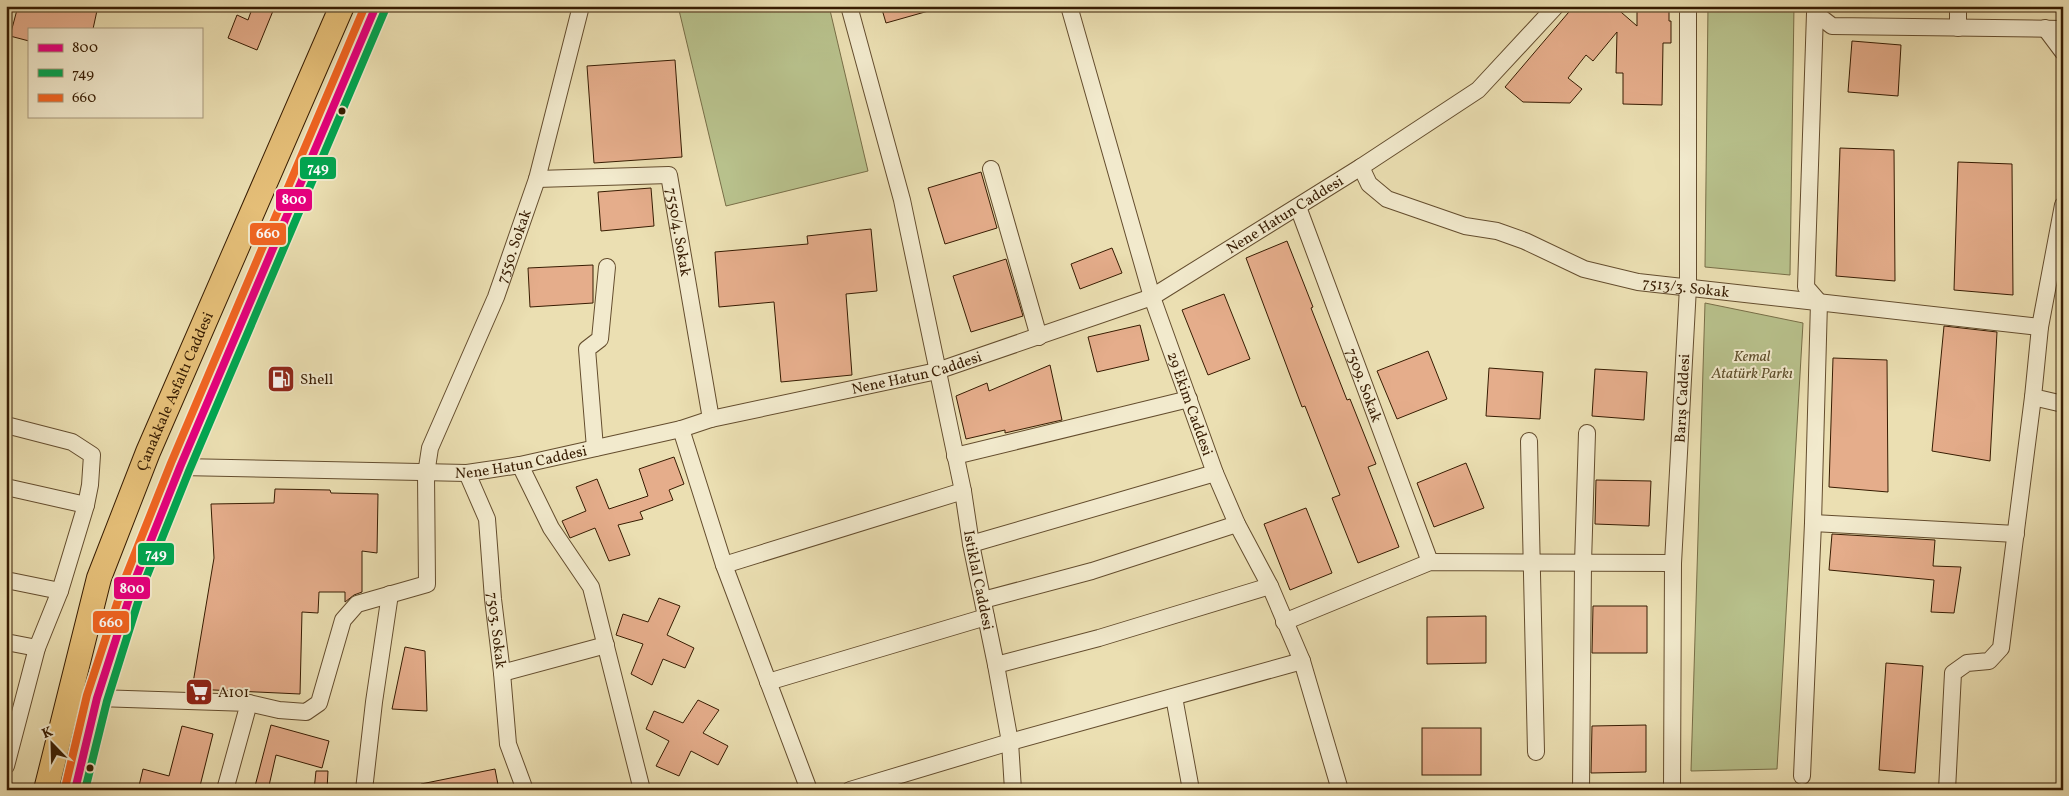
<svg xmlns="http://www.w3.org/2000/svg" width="2069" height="796" font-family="Vollkorn,serif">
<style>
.green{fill:#b8c18c;stroke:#786e47}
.building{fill:#e5ad8b;stroke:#371c02}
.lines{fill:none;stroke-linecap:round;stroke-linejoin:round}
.minor-casing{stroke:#644d2e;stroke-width:18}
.highway-casing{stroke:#371c02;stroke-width:26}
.minor{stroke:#f2eacd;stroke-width:16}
.highway{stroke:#e6c079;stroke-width:24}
.bus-1-casing{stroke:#f2eacd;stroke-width:11}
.bus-2-casing{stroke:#f2eacd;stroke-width:11}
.bus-3-casing{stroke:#f2eacd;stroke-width:11}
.bus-1{stroke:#e5007d;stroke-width:8}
.bus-2{stroke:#00a651;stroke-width:8}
.bus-3{stroke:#f26522;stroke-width:8}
.bus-dot{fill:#371c02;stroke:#f2eacd;stroke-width:2}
.labels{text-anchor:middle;stroke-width:4;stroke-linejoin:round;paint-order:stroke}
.street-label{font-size:15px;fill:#371c02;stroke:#f2eacd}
.park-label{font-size:15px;font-style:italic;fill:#5e4e2b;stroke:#f2eacd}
.poi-label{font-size:15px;fill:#371c02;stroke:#f2eacd;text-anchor:start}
.line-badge{stroke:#f2eacd;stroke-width:2}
.badge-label{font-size:14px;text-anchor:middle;font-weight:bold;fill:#fff}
</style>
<rect width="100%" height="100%" fill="#ebdfb2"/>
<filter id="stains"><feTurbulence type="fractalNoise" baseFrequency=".004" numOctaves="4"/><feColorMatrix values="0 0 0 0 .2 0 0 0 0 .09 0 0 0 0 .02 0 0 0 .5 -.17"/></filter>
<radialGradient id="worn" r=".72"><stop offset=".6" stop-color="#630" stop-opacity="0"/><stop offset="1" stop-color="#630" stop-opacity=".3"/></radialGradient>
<g class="green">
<path d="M678,6H829L868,171L726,206Z"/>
<path d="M1708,6H1794L1790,275L1705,267Z"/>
<path d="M1705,303L1803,323L1777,769L1691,771Z"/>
</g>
<g class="building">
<path d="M18,6H98L93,29H29V41L10,36Z"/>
<path d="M253,6H275L257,50L228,38L237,15L248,20Z"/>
<path d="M881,6H931L932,10L886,23Z"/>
<path d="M1574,6H1614L1637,26V6H1669V21H1671V43H1663L1662,105L1623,104V73H1616L1617,32L1593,61L1586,55L1568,78L1582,89L1570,103L1523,102L1505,87Z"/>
<path d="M1852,41L1901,45L1898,96L1848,92Z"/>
<path d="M675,60L682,157L594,163L587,66Z"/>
<path d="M1840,148L1894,150L1895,281L1836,276Z"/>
<path d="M1958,162L2012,164L2013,295L1954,290Z"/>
<path d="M981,172L997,228L945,244L928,188Z"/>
<path d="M651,188L654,226L601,231L598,192Z"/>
<path d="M871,229L877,291L846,294L852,375L781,382L774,302L719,307L715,252L808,244L807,236Z"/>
<path d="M1287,241L1313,307L1311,308L1347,400L1350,399L1376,464L1368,467L1399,547L1358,563L1332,498L1340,495L1305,406L1302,407L1246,258Z"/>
<path d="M1112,248L1122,273L1080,289L1071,264Z"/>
<path d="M1006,259L1023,316L971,332L953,276Z"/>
<path d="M593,265V303L530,307L528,268Z"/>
<path d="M1224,294L1250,359L1208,375L1182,310Z"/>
<path d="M1140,325L1149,360L1097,372L1088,337Z"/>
<path d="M1944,326L1997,332L1990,461L1932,451Z"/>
<path d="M1428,351L1447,399L1397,419L1377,371Z"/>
<path d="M1833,358L1887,360L1888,492L1829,487Z"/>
<path d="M1050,365L1062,420L1005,433V430L966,439L956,396L987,383L989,391Z"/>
<path d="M1489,368L1543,372L1540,419L1486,416Z"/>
<path d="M1595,369L1647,372L1644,420L1592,416Z"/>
<path d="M674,457L684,484L669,490L673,500L640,512L643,519L618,525L630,555L609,561L595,528L570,538L562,521L586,511L576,487L597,479L609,509L648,496L639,469Z"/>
<path d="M1466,463L1484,508L1434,527L1417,483Z"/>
<path d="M1596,480L1651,481L1649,526L1595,524Z"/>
<path d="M275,489L330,490L331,493L378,494L377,553L362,551V592L354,595L345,602V592H319L318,613L302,612L300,694L192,689L214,558L211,504L274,503Z"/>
<path d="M1306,508L1332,573L1290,590L1264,524Z"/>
<path d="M1832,534L1935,540L1933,566L1961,567L1954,613L1931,612L1934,580L1829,570Z"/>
<path d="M659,598L680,606L667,635L694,648L685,668L663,659L652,685L631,674L643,644L616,635L623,614L648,622Z"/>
<path d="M1593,606H1647V653H1592Z"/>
<path d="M1486,616V663L1427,664V617Z"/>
<path d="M405,647L425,651L427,711L392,709Z"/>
<path d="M1886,663L1923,666L1915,773L1879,770Z"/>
<path d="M698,700L719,710L703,733L728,746L718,765L691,751L679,776L656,766L669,741L646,729L654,711L683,723Z"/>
<path d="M271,725L329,741L322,768L276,755L268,790H254Z"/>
<path d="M1646,725V772L1591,773L1592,726Z"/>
<path d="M182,726L213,734L199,790H138L143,769L169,776Z"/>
<rect x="1422" y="728" width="59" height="47"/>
<path d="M495,769L499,790H422L421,784Z"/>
<path d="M316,771H328L327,790H314Z"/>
</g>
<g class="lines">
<g class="minor-casing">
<g id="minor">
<path id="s1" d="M849,6L902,200L963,491L971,544L996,665L1010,742L1013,790"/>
<path id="s2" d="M1069,6L1152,297L1215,473L1237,524L1270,586L1302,661L1340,790"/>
<path d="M1815,6V13L1832,26L2063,29"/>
<path d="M1958,28V6"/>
<path d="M2045,28L2063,52"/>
<path id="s3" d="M1361,167L1369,184L1387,199L1465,226L1497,231L1525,241L1584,269L1638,282L2040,327"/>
<path d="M991,169L1039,337"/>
<path id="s4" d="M537,179L669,175L711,419"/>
<path d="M2063,205L2040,327L2033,397L2063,404"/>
<path id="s5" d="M1298,207L1430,562"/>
<path d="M6,425L72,442L92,455L90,485L86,505L60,591L37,648L6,766"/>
<path d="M681,429L724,565L809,790"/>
<path d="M1529,441L1536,752"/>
<path d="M595,448L587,349L600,339L607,267"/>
<path d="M955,456L1189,399"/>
<path d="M520,465L551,528L591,587L642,790"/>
<path id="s6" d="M180,467L467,473L520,465L681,429L711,419L937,371L1152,297L1361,167L1478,90L1556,6"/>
<path id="s7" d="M467,473L487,519L493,599L502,673L508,744L525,790"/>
<path d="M6,487L86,505"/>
<path d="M1813,523L2016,534"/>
<path d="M971,544L1215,473"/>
<path d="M724,565L963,491"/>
<path d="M6,580L60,591"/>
<path d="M983,600L1092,571L1237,524"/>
<path d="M1284,622L1430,562L1673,563"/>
<path d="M6,642L37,648"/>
<path d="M996,665L1099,638L1270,586"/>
<path d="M502,673L606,645"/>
<path d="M768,682L986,617"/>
<path d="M1174,697L1191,790"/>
<path d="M97,698L249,703L225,790"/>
<path id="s8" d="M249,703L279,710L306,712L319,703L343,620L357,604L427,584L426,474L430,448L496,297L537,179L581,6"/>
<path d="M1802,776L1813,523L1819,302L1806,287L1815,13"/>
<path d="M364,790L374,702L390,594"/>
<path d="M850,790L1010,742L1302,661"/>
<path d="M1581,790L1583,563L1587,433"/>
<path id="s9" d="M1672,790L1673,563L1688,287V6"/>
<path d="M1947,790L1953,673L1967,663L1989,661L2001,648L2033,397"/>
</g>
</g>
<g class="highway-casing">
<g id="highway">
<path id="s10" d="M46,790L99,578L148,452L342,6"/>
<path d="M75,790L97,698L135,580L180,467L376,6"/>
</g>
</g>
<use href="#minor" class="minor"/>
<use href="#highway" class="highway"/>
<g class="bus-1-casing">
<path id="bus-1" d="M75,790L97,698L135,580L180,467L376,6"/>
</g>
<g class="bus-2-casing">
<path id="bus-2" d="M85,790L107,701L144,583L189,471L385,10"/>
</g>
<g class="bus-3-casing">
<path id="bus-3" d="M65,788L87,695L126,576L171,463L365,6"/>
</g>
<use href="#bus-1" class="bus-1"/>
<use href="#bus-2" class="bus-2"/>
<use href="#bus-3" class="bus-3"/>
</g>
<defs>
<g id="fuel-square" transform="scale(1.4375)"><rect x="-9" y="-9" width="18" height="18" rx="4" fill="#8f2418" stroke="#f2eacd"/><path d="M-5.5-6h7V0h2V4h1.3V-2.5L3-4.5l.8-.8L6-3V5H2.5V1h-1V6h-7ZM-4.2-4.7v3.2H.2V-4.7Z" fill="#fff"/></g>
<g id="supermarket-square" transform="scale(1.4375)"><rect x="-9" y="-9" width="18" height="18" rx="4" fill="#8f2418" stroke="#f2eacd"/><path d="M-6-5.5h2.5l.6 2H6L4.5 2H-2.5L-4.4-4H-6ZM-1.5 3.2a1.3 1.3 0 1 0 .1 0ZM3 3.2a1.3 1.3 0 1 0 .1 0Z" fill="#fff"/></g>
</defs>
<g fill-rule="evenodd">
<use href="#fuel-square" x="281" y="379"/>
<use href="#supermarket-square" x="199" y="692"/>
</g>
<g class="bus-dot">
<circle cx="342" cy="111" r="4.5"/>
<circle cx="90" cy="768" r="4.5"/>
</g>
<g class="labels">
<g class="street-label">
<text dy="5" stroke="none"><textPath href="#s6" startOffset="1152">Nene Hatun Caddesi</textPath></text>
<text dy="5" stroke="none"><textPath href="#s4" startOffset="190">7550/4. Sokak</textPath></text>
<text dy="5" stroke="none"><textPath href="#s8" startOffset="609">7550. Sokak</textPath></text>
<text dy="5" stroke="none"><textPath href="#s3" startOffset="356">7513/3. Sokak</textPath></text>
<text dy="5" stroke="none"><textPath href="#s6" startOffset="748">Nene Hatun Caddesi</textPath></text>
<text dy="5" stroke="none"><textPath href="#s5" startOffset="190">7509. Sokak</textPath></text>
<text dy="5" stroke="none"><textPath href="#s10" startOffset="420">Çanakkale Asfaltı Caddesi</textPath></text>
<text dy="5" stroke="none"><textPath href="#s9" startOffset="392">Barış Caddesi</textPath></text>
<text dy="5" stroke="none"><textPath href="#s2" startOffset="416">29 Ekim Caddesi</textPath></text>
<text dy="5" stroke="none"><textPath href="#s6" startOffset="342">Nene Hatun Caddesi</textPath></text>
<text dy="5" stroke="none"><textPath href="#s1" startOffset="589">Istiklal Caddesi</textPath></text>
<text dy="5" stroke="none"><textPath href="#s7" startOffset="162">7503. Sokak</textPath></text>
</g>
<g class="park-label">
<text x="1752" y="361">Kemal<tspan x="1752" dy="17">Atatürk Parkı</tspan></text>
</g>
<g class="poi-label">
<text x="300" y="384">Shell</text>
<text x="218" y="697">A101</text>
</g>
</g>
<g class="line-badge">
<rect x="299" y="156" width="38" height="24" rx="5" fill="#00a651"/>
<rect x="275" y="188" width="38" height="24" rx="5" fill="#e5007d"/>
<rect x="249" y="222" width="38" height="24" rx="5" fill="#f26522"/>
<rect x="137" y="542" width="38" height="24" rx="5" fill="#00a651"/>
<rect x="113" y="576" width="38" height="24" rx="5" fill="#e5007d"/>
<rect x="92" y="610" width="38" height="24" rx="5" fill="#f26522"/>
</g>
<g class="badge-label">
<text x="318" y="173">749</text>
<text x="294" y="204">800</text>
<text x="268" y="238">660</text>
<text x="156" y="559">749</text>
<text x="132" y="593">800</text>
<text x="111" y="627">660</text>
</g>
<rect width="2069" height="796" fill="none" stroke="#ebdfb2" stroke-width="25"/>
<rect x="8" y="8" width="2054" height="781" fill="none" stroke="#371c02" stroke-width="2.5"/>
<rect x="12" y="12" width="2044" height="771" fill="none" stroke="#371c02"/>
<rect x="28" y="28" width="175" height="90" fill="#f2eacd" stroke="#a7987c"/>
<rect x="38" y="44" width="25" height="8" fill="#e5007d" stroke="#a7987c"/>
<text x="72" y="52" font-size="15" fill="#371c02">800</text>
<rect x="38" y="69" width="25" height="8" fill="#00a651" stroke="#a7987c"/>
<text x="72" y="78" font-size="15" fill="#371c02">749</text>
<rect x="38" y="94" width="25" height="8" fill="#f26522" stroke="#a7987c"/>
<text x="72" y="102" font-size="15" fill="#371c02">660</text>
<g transform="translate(52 744) rotate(337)" stroke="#f2eacd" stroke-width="4" paint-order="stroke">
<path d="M0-4L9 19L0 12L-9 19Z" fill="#371c02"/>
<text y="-8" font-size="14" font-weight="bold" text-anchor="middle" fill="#371c02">K</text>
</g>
<rect width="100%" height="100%" filter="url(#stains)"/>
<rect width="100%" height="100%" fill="url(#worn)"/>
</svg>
